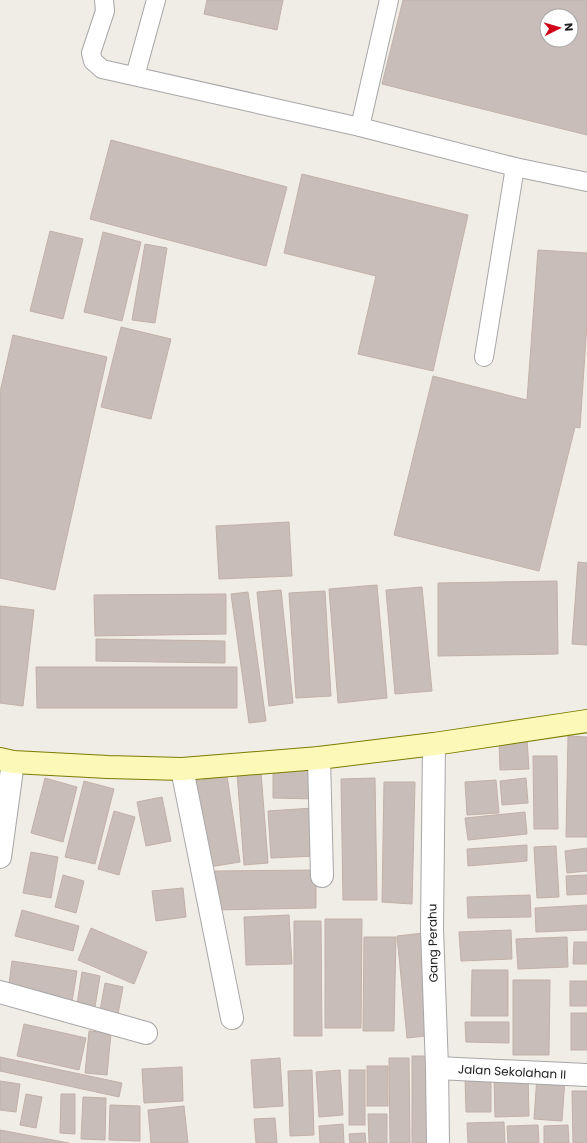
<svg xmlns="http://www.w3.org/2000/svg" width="587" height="1143" font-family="Poppins,sans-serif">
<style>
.building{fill:#c9bdb9;stroke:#c3b0a7;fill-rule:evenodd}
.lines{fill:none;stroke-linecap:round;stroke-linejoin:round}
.lane-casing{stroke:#a7a7a7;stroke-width:20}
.street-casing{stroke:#a7a7a7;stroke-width:24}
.secondary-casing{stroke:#7c7c01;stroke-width:24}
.lane{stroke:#fff;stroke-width:18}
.street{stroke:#fff;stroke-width:22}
.secondary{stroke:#fcf8b8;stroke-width:22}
.labels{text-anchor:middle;stroke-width:3;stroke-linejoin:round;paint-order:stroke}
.street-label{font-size:12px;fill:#202020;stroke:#fff}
</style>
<rect width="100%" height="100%" fill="#f0ece6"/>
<g class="building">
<path d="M207,0H283L277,30L204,14Z"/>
<path d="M403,0H587V135L382,84ZM547,16H571V40H547Z"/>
<path d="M111,140L287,187L266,266L90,219Z"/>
<path d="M302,174L468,215L433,371L358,354L376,276L284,253Z"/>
<path d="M50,231L83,239L63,319L30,311Z"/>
<path d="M103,232L141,242L122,321L84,312Z"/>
<path d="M145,244L167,248L155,323L132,320Z"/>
<path d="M538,250L587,253V323L580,428L575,427L539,571L394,535L433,376L527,400Z"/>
<path d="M121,327L171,339L151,419L101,407Z"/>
<path d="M13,335L107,357L55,590L0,578V392Z"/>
<path d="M289,522L292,576L219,579L216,526Z"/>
<path d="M578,562L587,563V645L572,644Z"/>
<path d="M557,581L558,654L438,656V583Z"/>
<path d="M377,585L387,698L338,703L329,589Z"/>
<path d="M422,587L432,691L395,694L386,590Z"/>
<path d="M281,590L293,703L269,706L257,592Z"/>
<path d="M325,591L331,696L296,698L289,593Z"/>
<path d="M248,592L266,721L249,723L231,594Z"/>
<path d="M226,594V634L95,636L94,595Z"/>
<path d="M0,606L34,610L23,706L0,703Z"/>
<path d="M96,639L225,641V663L96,661Z"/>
<path d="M36,667H237V708H37Z"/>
<path d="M568,736L587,737V837H566Z"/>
<path d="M527,739L529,769L500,770L499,741Z"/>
<path d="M533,756H557L558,829H534Z"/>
<path d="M273,768L317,769V799L273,798Z"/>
<path d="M261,772L268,863L244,865L237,773Z"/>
<path d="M227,776L240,862L203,868L189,782Z"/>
<path d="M45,778L77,787L63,842L31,833Z"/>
<path d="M375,778L377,900H343L341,779Z"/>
<path d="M526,778L528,803L502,805L500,781Z"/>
<path d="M496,780L499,813L467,815L465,782Z"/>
<path d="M84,781L114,789L95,864L65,857Z"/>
<path d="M384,782H415L412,904L382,902Z"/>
<path d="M162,797L171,841L146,846L137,802Z"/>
<path d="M313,808L316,856L271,858L268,811Z"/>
<path d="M114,811L135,817L119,875L98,869Z"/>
<path d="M525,812L527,834L468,840L465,818Z"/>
<path d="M527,845V861L468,866L467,849Z"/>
<path d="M556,846L559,897L537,898L534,847Z"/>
<path d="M587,848V871L567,873L565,851Z"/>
<path d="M31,852L58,857L51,898L23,893Z"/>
<path d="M316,870V908L215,910V871Z"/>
<path d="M63,875L84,881L76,913L55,907Z"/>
<path d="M587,875V894L567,895L566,876Z"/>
<path d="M183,888L186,917L156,921L152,891Z"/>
<path d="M530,895L531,917L468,918L467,897Z"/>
<path d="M587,905V930L536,932L535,908Z"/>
<path d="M22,910L79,926L73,951L15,936Z"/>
<path d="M289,915L292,964L246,965L244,917Z"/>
<path d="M325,919H362L361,1028H325Z"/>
<path d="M294,921H321L322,1036H294Z"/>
<path d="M91,928L147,952L134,984L78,960Z"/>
<path d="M511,930L512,959L461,961L459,932Z"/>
<path d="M424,933L434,1035L407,1038L397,936Z"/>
<path d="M364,937H396L394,1031H363Z"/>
<path d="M567,937L568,967L518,969L516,939Z"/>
<path d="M574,942H587V964H573Z"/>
<path d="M12,961L77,971L72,1002L8,992Z"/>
<path d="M472,970H508V1016H471Z"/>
<path d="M82,972L100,976L95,1007L77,1004Z"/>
<path d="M513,980H550L549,1055H513Z"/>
<rect x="570" y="981" width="17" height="25"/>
<path d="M105,983L123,987L117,1020L99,1016Z"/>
<rect x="571" y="1013" width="16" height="37"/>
<path d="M465,1022H509V1043L466,1042Z"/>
<path d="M24,1024L86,1038L79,1070L17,1056Z"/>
<path d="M89,1031L111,1033L107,1075L85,1073Z"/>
<rect x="412" y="1056" width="22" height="87"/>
<path d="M0,1057L122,1083L119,1097L0,1071Z"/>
<path d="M280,1058L283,1106L254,1108L251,1060Z"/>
<path d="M389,1058H409L410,1143H390Z"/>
<rect x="367" y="1066" width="21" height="40"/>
<path d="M182,1067L183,1101L144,1103L142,1069Z"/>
<path d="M312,1070L314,1135L290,1136L288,1071Z"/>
<path d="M340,1070L343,1115L319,1117L316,1072Z"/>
<rect x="349" y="1070" width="16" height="55"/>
<path d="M494,1074H528L529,1116L495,1117Z"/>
<path d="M537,1076L565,1078L562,1121L534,1119Z"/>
<path d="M465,1077H491V1112H466Z"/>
<path d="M0,1081L20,1084L16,1112L0,1110Z"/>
<path d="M572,1091H587V1143H573Z"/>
<path d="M26,1094L42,1097L36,1128L20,1125Z"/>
<path d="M61,1094H75V1134L60,1133Z"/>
<path d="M83,1097L106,1098L105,1140L81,1139Z"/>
<path d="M110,1105L140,1106V1141L109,1140Z"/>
<path d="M184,1106L188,1143H151L148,1110Z"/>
<path d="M368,1114H387V1143H369Z"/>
<path d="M275,1118L277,1143H256L254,1119Z"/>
<path d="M504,1122L505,1143H468L467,1123Z"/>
<path d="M343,1124L344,1143H320L319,1126Z"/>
<path d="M538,1125L539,1143H508L507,1126Z"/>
<path d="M568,1125L569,1143H544V1126Z"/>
<path d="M0,1130L69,1143H0Z"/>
<path d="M365,1133L366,1143H350L349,1134Z"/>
</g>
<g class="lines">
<g class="lane-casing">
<g id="lane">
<path d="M104,0L105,11L91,53L93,61L102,69L360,127L515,167L587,182"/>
<path d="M135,76L156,0"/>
<path d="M360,127L389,0"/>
<path d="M484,357L515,167"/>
</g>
</g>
<g class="street-casing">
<g id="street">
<path d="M434,744L432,929L437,1068L438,1143"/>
<path d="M319,758L322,876"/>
<path d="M182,769L232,1018"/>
<path d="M0,857L13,762"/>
<path d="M0,992L146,1033"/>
<path d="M437,1068L587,1075"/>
</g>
</g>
<g class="secondary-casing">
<path id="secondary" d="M0,759L13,762L108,767L182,769L319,758L434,744L587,721"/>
</g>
<use href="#lane" class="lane"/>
<use href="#street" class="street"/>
<use href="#secondary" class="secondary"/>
</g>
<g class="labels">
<g class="street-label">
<text transform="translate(433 943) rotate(-91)" y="4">Gang Perahu</text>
<text transform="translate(512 1072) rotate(3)" y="4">Jalan Sekolahan II</text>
</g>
</g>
<g transform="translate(559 28) rotate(85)"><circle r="19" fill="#ffffff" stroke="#a6a6a6"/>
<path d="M0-3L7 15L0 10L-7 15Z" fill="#cf0017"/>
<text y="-6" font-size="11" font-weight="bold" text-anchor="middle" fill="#202020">N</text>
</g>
</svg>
